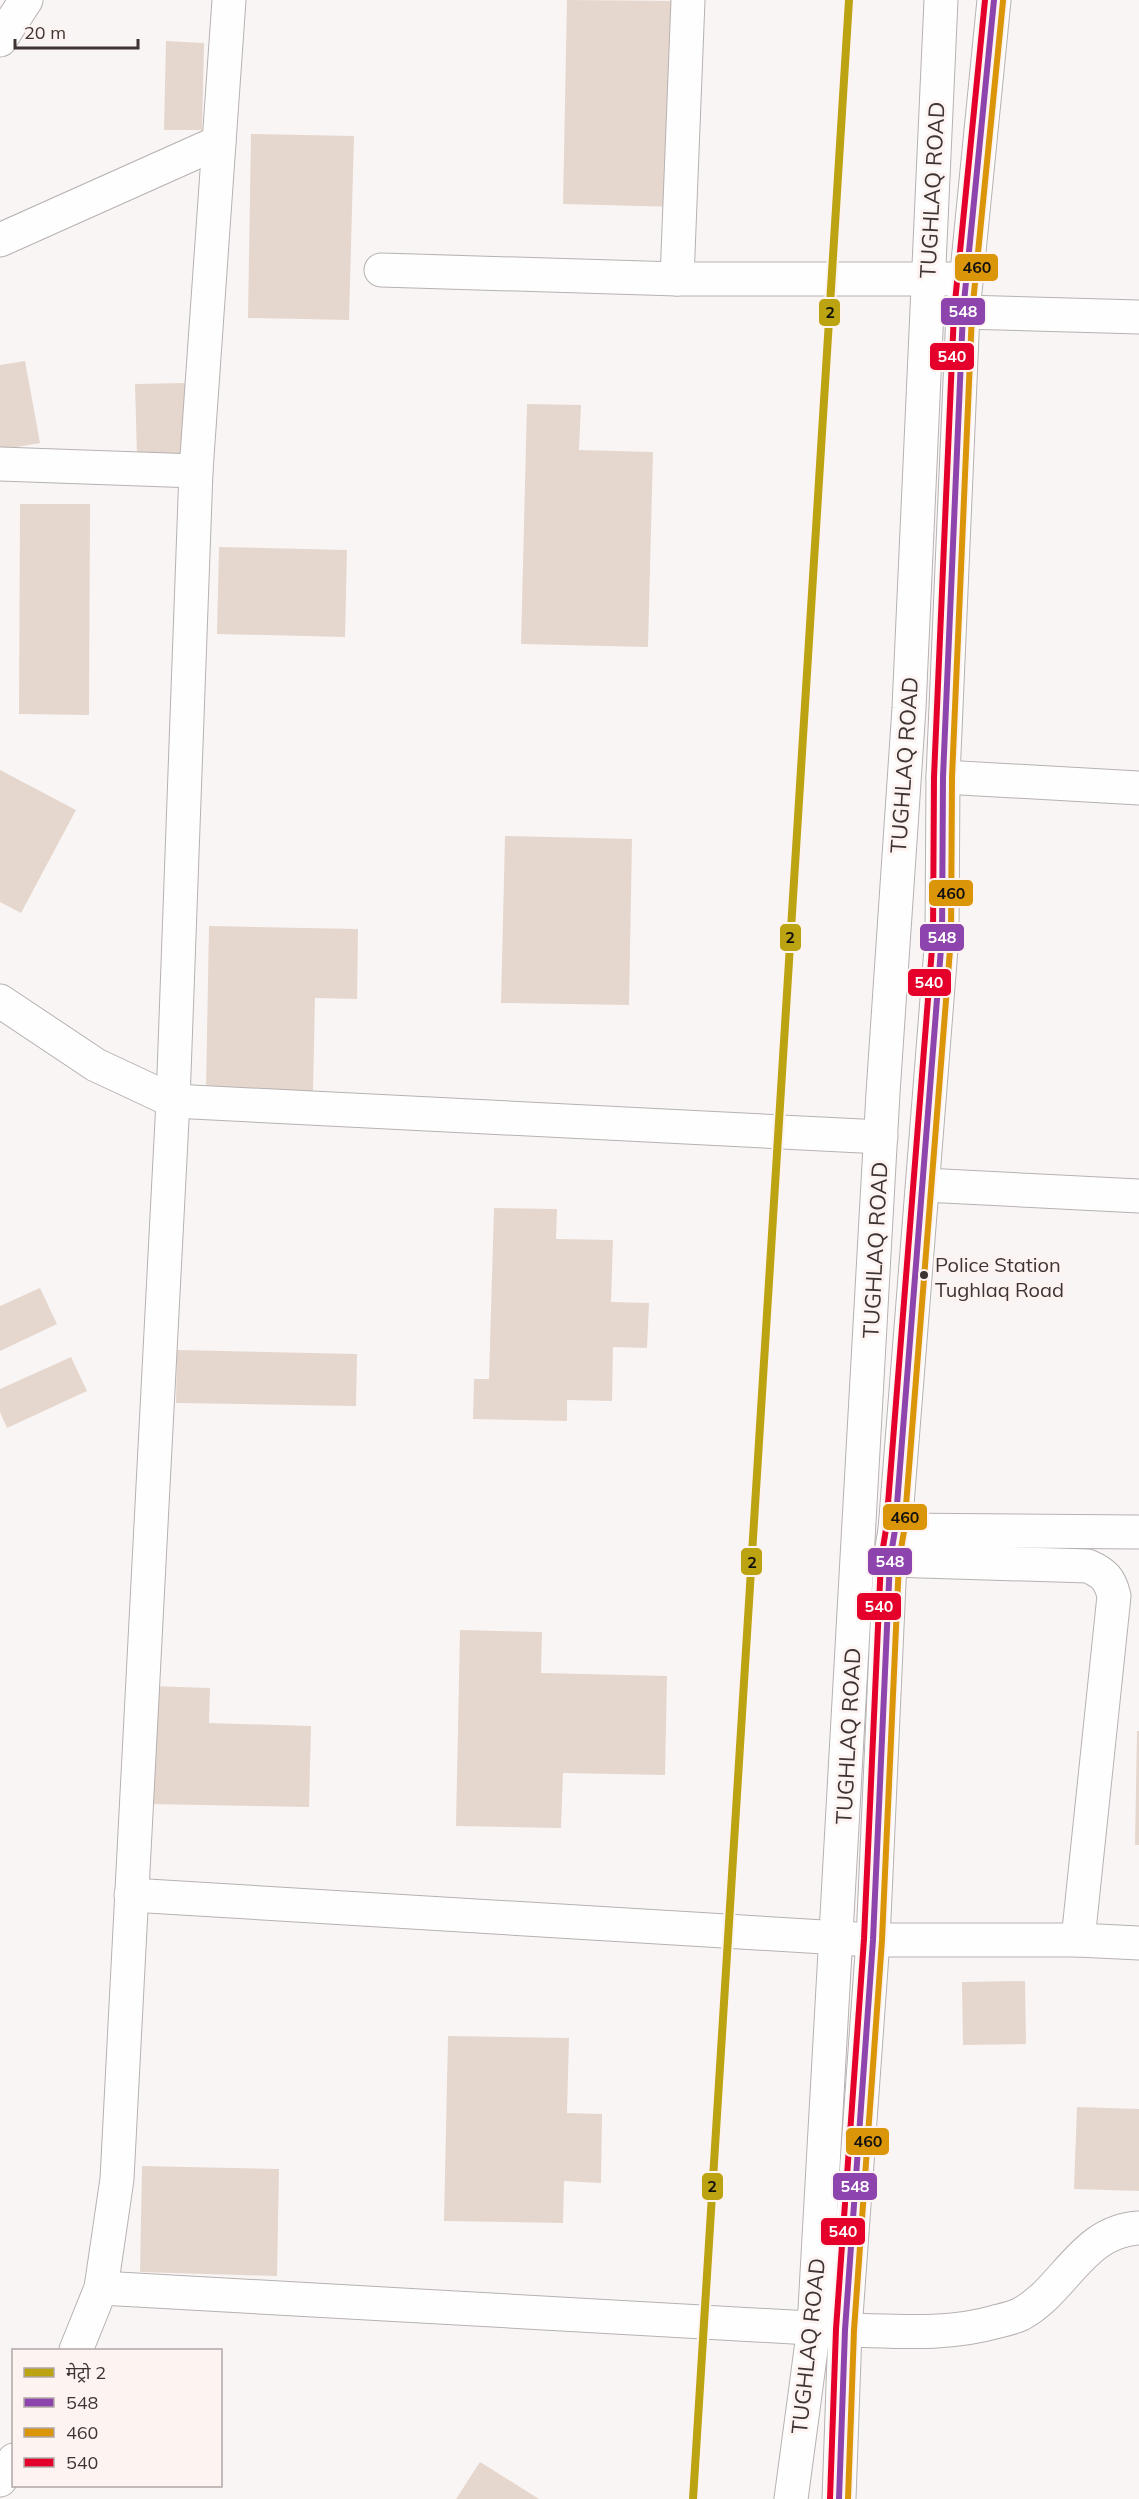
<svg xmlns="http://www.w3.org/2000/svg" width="1139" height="2499" font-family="Mulish,'Noto Sans Devanagari',sans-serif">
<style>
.building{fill:#e5d7cd}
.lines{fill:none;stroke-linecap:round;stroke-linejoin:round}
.minor-casing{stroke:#b7b1b1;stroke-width:35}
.major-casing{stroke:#b7b1b1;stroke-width:35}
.minor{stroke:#fefefe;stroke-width:33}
.major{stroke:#fefefe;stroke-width:33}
.bus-1-casing{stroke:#fdf4f2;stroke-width:10}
.bus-2-casing{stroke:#fdf4f2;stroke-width:10}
.bus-3-casing{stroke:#fdf4f2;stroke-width:10}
.bus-1{stroke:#8e44ad;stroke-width:6}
.bus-2{stroke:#db9508;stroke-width:6}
.bus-3{stroke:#e4002b;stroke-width:6}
.metro-1-casing{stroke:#fdf4f2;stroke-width:12}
.metro-1{stroke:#bba312;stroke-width:8}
.bus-dot{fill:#3d3433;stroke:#fdf4f2;stroke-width:2}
.labels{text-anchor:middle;stroke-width:6;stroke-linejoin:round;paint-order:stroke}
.bus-label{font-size:20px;fill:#3d3433;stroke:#fdf4f2;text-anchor:start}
.street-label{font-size:22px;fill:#3d3433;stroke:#fdf4f2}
.line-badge{stroke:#fdf4f2;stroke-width:2}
.badge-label{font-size:16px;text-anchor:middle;font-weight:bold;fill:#fff}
.pale-badge-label{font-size:16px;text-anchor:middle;font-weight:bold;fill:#111}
</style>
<rect width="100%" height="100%" fill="#faf5f5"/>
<g class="building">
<path d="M567,0L683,1L679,207L563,204Z"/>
<path d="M166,41L204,43L202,130H164Z"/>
<path d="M251,134L354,136L349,320L248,318Z"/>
<path d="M25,361L40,443L0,450V365Z"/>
<path d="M185,383L187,455L137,457L135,384Z"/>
<path d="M527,404L581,405L579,450L653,452L648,647L521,644Z"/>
<path d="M20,504H90L89,715L19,714Z"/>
<path d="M219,547L347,550L345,637L217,634Z"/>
<path d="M0,770L76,810L21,913L0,902Z"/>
<path d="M505,836L632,839L629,1005L501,1003Z"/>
<path d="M209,926L358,929L357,999L315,998L313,1092L206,1089Z"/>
<path d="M494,1208L557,1209L556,1239L613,1240L611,1302L649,1303L647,1348L613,1347L612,1401L567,1400V1421L473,1419L474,1379H489Z"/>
<path d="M40,1288L57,1324L0,1351V1306Z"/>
<path d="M177,1350L357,1354L356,1406L176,1403Z"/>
<path d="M71,1357L87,1391L7,1428L0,1412V1389Z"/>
<path d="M460,1630L542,1632L541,1673L667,1676L665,1775L563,1773L561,1828L456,1826Z"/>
<path d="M150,1686L210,1688L209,1723L311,1726L309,1807L147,1804Z"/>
<path d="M1137,1731H1139V1845H1135Z"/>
<path d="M1025,1981L1026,2044L963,2045L962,1982Z"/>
<path d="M448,2036L569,2038L567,2113L602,2114L601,2183L564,2181L563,2223L444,2221Z"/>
<path d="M1077,2107L1139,2109V2191L1074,2189Z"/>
<path d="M142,2166L279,2169L277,2276L140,2272Z"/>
<path d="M480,2462L539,2499H456Z"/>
</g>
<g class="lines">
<g class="minor-casing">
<g id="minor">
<path d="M0,40L26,0"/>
<path d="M0,240L219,142"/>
<path d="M381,270L677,279H966"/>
<path d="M677,279L688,0"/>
<path d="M963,312L1139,317"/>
<path d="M0,464L196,471"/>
<path d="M943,777L1139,788"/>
<path d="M0,1001L96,1065L173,1101L881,1137"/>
<path d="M924,1185L1139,1196"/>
<path d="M895,1530L1139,1532"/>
<path d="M890,1560L1088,1566C1104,1573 1110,1579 1114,1596L1078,1940"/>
<path d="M131,1895L873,1940H1078L1139,1943"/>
<path d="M101,2288L117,2179L173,1101L196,471L229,0"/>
<path d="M76,2350L101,2288L845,2330C896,2331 946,2336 995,2322C1003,2320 1013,2318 1021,2314C1066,2289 1082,2231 1139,2228"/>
<path d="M0,2480L14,2460"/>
</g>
</g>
<g class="major-casing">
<g id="major">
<path d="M791,2499L814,2327L883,1093L909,708L941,0"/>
<path d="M839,2499L845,2330L873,1940L890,1560L895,1530L942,936L943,777L963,312L994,0"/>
</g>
</g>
<use href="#minor" class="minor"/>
<use href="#major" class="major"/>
<g class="bus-1-casing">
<path id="bus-1" d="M839,2499L845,2330L873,1940L890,1560L895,1530L942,936L943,777L963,312L994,0"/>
</g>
<g class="bus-2-casing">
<path id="bus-2" d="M848,2499L854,2330L882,1940L899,1561L904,1531L951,937L952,777L972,313L1003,1"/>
</g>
<g class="bus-3-casing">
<path id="bus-3" d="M830,2499L836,2329L864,1939L881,1560L886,1529L933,936L934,777L954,312L985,0"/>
</g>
<use href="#bus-1" class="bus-1"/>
<use href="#bus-2" class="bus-2"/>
<use href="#bus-3" class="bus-3"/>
<g class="metro-1-casing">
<path id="metro-1" d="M693,2499L849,0"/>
</g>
<use href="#metro-1" class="metro-1"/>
</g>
<circle class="bus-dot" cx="924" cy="1275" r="5"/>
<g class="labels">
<g class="bus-label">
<text x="935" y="1272">Police Station<tspan x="935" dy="25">Tughlaq Road</tspan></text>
</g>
<g class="street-label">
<text transform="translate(932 190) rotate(-87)" y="8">TUGHLAQ ROAD</text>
<text transform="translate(904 765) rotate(-86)" y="8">TUGHLAQ ROAD</text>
<text transform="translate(875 1250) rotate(-87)" y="8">TUGHLAQ ROAD</text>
<text transform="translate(848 1736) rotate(-87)" y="8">TUGHLAQ ROAD</text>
<text transform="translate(808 2346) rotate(-84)" y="8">TUGHLAQ ROAD</text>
</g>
</g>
<g class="line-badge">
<rect x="954" y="253" width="45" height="29" rx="6" fill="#db9508"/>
<rect x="940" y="297" width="46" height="29" rx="6" fill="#8e44ad"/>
<rect x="818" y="298" width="23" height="29" rx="6" fill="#bba312"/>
<rect x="929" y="342" width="46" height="29" rx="6" fill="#e4002b"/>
<rect x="928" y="879" width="46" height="28" rx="6" fill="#db9508"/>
<rect x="779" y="923" width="23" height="29" rx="6" fill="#bba312"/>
<rect x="919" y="923" width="46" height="29" rx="6" fill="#8e44ad"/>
<rect x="907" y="968" width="45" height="29" rx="6" fill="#e4002b"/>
<rect x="882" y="1503" width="46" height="28" rx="6" fill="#db9508"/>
<rect x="867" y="1547" width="46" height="29" rx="6" fill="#8e44ad"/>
<rect x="740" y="1547" width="23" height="29" rx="6" fill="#bba312"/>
<rect x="856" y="1592" width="46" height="29" rx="6" fill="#e4002b"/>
<rect x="845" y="2127" width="45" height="29" rx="6" fill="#db9508"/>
<rect x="832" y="2172" width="46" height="29" rx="6" fill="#8e44ad"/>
<rect x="701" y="2172" width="23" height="29" rx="6" fill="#bba312"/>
<rect x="820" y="2217" width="46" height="29" rx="6" fill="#e4002b"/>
</g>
<g class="badge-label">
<text x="963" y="317">548</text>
<text x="952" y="362">540</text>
<text x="942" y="943">548</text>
<text x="929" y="988">540</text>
<text x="890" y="1567">548</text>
<text x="879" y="1612">540</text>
<text x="855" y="2192">548</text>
<text x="843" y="2237">540</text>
</g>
<g class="pale-badge-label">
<text x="977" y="273">460</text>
<text x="830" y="318">2</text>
<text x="951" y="899">460</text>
<text x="790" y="943">2</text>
<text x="905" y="1523">460</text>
<text x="752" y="1568">2</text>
<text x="868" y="2147">460</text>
<text x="712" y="2192">2</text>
</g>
<rect x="12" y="2349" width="210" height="138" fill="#fdf4f2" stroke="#b0a7a6" stroke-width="1.5"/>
<rect x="24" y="2368" width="30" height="9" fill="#bba312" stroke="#b0a7a6" stroke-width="1.5"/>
<text x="66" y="2379" font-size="18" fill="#3d3433">मेट्रो 2</text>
<rect x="24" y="2398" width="30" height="9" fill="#8e44ad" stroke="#b0a7a6" stroke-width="1.5"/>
<text x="66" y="2409" font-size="18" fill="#3d3433">548</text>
<rect x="24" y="2428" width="30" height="9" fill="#db9508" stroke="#b0a7a6" stroke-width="1.5"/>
<text x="66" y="2439" font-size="18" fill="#3d3433">460</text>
<rect x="24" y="2458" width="30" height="9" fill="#e4002b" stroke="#b0a7a6" stroke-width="1.5"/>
<text x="66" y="2469" font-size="18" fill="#3d3433">540</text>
<path d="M15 39v9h123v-9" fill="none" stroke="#3d3433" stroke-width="3"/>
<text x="24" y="39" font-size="18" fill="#3d3433" stroke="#fdf4f2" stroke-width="4.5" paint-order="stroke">20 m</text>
</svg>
